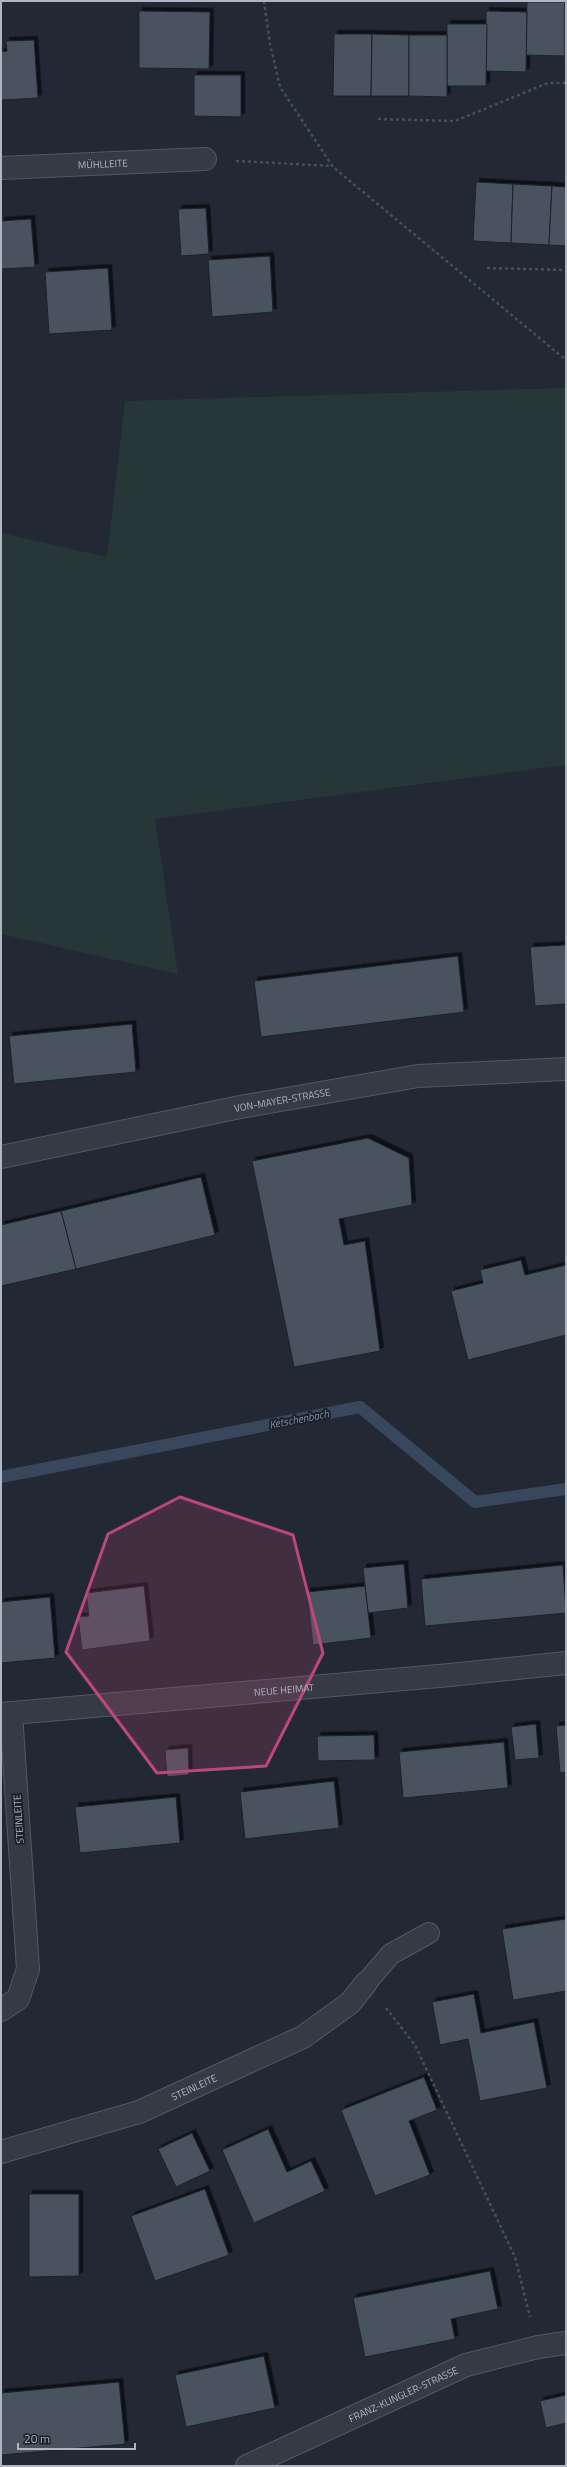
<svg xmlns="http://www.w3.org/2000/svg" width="567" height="2467" font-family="'Titillium Web',sans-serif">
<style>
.green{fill:#273737}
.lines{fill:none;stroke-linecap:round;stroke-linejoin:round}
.stream{stroke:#39475c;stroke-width:12}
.building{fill:#4a5360;stroke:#1c222c;filter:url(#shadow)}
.service-casing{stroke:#525963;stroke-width:22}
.minor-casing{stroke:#525963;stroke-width:24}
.tertiary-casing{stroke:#525963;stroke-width:24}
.path{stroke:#435255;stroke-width:2.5;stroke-dasharray:3 3;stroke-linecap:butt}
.service{stroke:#353b45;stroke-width:20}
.minor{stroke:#353b45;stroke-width:22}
.tertiary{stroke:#353b45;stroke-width:22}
.marked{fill:#bc477a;fill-opacity:0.2;stroke:#bc477a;stroke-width:3;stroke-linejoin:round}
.labels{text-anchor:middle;stroke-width:4;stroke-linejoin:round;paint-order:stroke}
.street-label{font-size:10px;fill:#afb6c2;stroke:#1b2029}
.water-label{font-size:11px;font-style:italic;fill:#7b8da7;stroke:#1b2029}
</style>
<defs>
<filter id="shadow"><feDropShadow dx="3.5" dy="-3.5" stdDeviation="0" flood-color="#0009"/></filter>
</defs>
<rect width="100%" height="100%" fill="#222934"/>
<path class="green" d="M564,388L566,390V765L155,819L178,974L1,934V533L107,557L125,401Z"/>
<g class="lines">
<path class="stream" d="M1,1477L360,1407L475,1502L566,1489"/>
</g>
<g class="building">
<path d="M527,2H565V56L526,55Z"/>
<rect x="565" y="2" width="1" height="54"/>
<path d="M139,11L210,12L209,69L139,68Z"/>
<path d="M486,11L527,12L526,72L486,71Z"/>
<path d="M447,24H487L486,86H447Z"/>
<path d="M334,34H372L371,96H333Z"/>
<path d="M372,34L409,35V96H371Z"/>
<path d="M409,35H447V97L409,96Z"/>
<path d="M34,40L38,98L1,100V52L7,51L6,41Z"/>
<path d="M194,75H241V117L194,116Z"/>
<path d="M476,182L513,184L511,243L473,241Z"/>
<path d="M513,184L552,186L549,245L511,243Z"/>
<path d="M552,186L566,187V246L549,245Z"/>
<path d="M206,208L209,254L181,256L178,209Z"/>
<path d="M31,219L35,267L1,269V221Z"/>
<path d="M270,256L273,312L212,317L208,260Z"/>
<path d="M108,268L112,330L49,334L45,272Z"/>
<path d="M566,945V1004L535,1006L530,947Z"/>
<path d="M458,956L464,1012L261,1037L254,981Z"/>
<path d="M132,1024L136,1072L14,1084L9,1036Z"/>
<path d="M368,1138L409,1158L412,1205L339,1219L344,1245L365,1241L380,1351L294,1367L252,1161Z"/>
<path d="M201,1177L215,1235L76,1269L61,1211Z"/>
<path d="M61,1211L76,1269L1,1286V1225Z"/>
<path d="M521,1260L525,1275L566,1265V1335L468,1360L451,1291L483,1283L480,1270Z"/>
<path d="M404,1564L408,1608L368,1613L363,1568Z"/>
<path d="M563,1565L566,1613L425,1626L421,1579Z"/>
<path d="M144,1586L150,1641L82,1650L78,1617L89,1616L86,1593Z"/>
<path d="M365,1586L371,1638L313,1645L307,1592Z"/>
<path d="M50,1597L55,1658L1,1663V1602Z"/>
<path d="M536,1724L539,1758L515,1760L511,1727Z"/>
<path d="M566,1725V1772L560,1773L556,1726Z"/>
<path d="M374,1735L375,1760L318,1761L317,1736Z"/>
<path d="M504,1742L508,1788L403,1798L399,1752Z"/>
<path d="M188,1748L189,1775L167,1777L165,1750Z"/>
<path d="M334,1781L339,1828L245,1839L240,1792Z"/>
<path d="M176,1797L180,1843L80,1853L75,1807Z"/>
<path d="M566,1919V1991L513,2000L502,1929Z"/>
<path d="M474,1994L481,2033L534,2022L547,2088L480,2101L468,2039L440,2045L432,2002Z"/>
<path d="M424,2077L437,2110L409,2121L430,2175L375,2196L341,2110Z"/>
<path d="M268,2129L287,2172L311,2161L325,2191L254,2223L222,2150Z"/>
<path d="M192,2133L210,2171L176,2187L158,2149Z"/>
<path d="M205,2189L229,2255L155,2281L131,2216Z"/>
<path d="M29,2194H79V2276L29,2277Z"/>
<path d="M490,2271L498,2309L451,2319L455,2339L365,2357L353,2298Z"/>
<path d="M264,2356L275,2408L186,2427L175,2375Z"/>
<path d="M119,2382L125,2444L1,2455V2393Z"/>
<path d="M566,2395V2423L546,2428L540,2401Z"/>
</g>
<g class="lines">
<g class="service-casing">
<path id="service" d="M366,1983L391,1954L429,1933"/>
</g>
<g class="minor-casing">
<g id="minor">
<path id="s1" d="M1,168L205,159"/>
<path id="s2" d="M1,1157L240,1107L418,1076L566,1069"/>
<path d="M1,2010L18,1999L28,1969L11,1713"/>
<path id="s3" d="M1,2152L139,2112L303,2037L350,2003L366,1983"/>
<path id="s4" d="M247,2466L466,2365L538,2347L566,2343"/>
</g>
</g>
<g class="tertiary-casing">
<g id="tertiary">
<path id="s5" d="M1,1714L450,1675L566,1663"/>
</g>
</g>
<g class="path">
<path d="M264,1L270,44L280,87L333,167L566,360"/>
<path d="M378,119L455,121L548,83H566"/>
<path d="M236,161L333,166"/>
<path d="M487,268L566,270"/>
<path d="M386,2008L415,2045L515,2257L530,2317"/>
</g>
<use href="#service" class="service"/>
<use href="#minor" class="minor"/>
<use href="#tertiary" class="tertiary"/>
</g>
<path class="marked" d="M180,1497L293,1535L323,1653L266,1766L157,1773L66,1652L108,1534Z"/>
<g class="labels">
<g class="street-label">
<text dy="4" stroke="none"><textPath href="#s1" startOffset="102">MÜHLLEITE</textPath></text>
<text dy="4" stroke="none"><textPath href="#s2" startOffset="287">VON-MAYER-STRASSE</textPath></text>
<text dy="4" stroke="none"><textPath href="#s5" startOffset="284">NEUE HEIMAT</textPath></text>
<text transform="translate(18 1819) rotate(-94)" y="4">STEINLEITE</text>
<text dy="4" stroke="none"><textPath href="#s3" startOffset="204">STEINLEITE</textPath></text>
<text dy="4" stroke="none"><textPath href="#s4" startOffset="172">FRANZ-KLINGLER-STRASSE</textPath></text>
</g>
<g class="water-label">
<text transform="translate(299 1419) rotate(-11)" y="4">Ketschenbach</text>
</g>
</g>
<rect width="567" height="2467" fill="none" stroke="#afb6c2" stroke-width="4"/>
<path d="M18 2443v6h117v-6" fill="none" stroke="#afb6c2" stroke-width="2"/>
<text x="24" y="2443" font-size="12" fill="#afb6c2" stroke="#1b2029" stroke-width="3" paint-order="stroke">20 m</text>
</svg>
